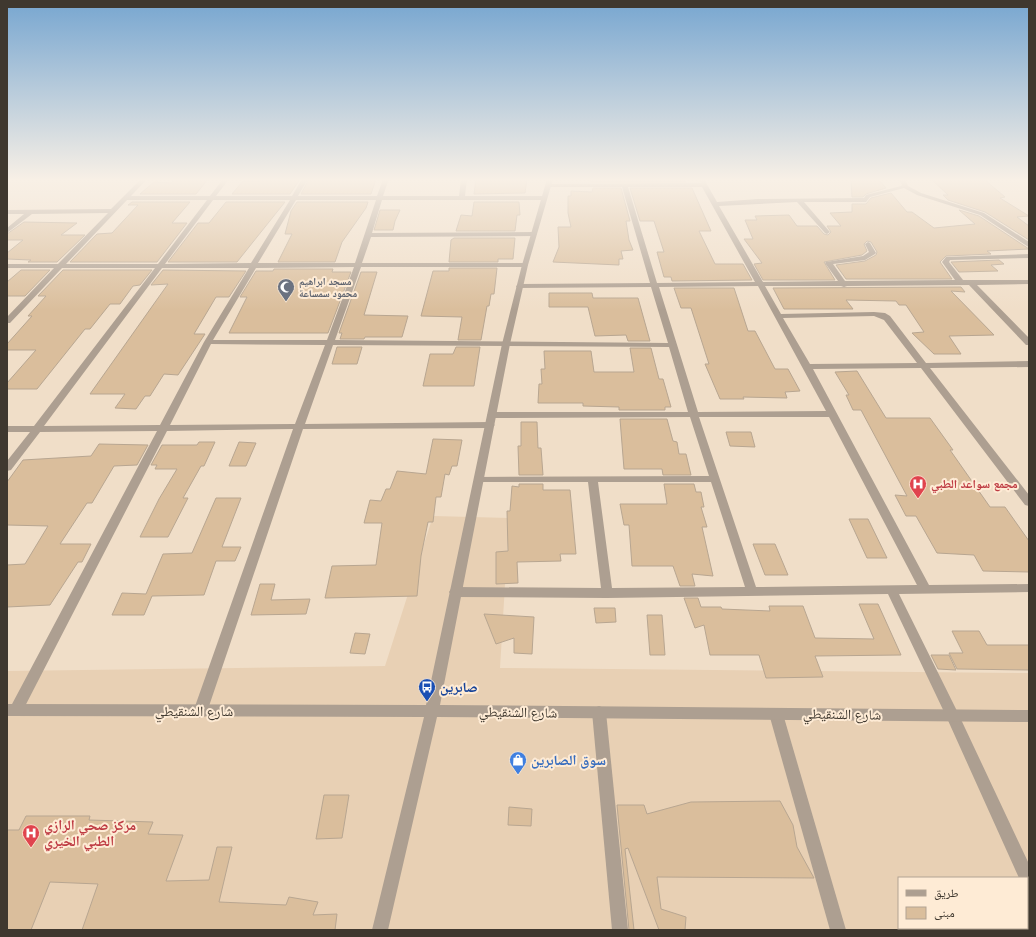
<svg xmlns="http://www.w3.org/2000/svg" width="1036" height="937" font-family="'PT Serif','Noto Naskh Arabic',serif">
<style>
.built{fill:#e8d0b4;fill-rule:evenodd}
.building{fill:#dabe9c;stroke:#b8a691}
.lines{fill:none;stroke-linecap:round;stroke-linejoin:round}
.minor{fill:#ad9f91;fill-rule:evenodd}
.tertiary{fill:#ad9f91;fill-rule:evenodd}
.labels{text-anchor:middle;stroke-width:4;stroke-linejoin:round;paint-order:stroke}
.far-worship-label{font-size:10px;font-weight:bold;fill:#5b616d;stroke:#feebd5;text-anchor:start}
.health-label{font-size:12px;font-weight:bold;fill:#be3a42;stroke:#feebd5;text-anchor:start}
.near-transit-label{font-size:14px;font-weight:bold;fill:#164399;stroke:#feebd5;text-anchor:start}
.near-street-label{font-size:14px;fill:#3f382f;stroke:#feebd5}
.near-shop-label{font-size:14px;font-weight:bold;fill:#366cbe;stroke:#feebd5;text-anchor:start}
.near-health-label{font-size:14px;font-weight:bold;fill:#be3a42;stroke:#feebd5;text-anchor:start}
</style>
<rect width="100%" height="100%" fill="#f0dec8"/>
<path class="built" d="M433,516L509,518L500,668L1029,673V930H7V671L385,666ZM899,878H1027V928H899Z"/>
<g class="building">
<path d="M175,179H208L196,194H140L154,182L171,183Z"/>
<path d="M260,179H300L290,194H232L243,181H259Z"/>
<path d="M309,179H376L371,194H301Z"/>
<path d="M476,179H527L525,193L474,194Z"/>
<path d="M590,179H685L686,182H591Z"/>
<path d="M878,179L886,188L866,194L863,197H852L851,181Z"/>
<path d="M931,179L985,180L1005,197L1000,198L1029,216L1017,217L1029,226V240L985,212L948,200L943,195H948Z"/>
<path d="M593,188H621L630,221H626L629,240L633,250L621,251L623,259H619V265L553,262L559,247L558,227H571L568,213V196H571V191L592,192Z"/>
<path d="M630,188H692L711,231H699L715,264H743L752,280L672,281L671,277H664L657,252H664L654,221H640Z"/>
<path d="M891,193L907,212H912L934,228L975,224L959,210L979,216L1029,249L987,251L991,254L946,256L940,262L952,279H846L836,265L865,261L876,255L877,252L871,242L867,241L864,244L867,251L862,255L824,262L835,280H763L754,264L762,263L744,239H753L745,220H757L755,216L789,215L797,226H817L824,234L828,235L831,232L827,226H841L830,213L852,212V204H866L871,198Z"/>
<path d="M132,202H190L172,223H187L157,262H70L97,234L112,233L138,205H128Z"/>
<path d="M226,202H285L237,262H168L198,223H209Z"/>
<path d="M297,202H368L366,208L342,242L335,262H278L292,234H285L291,211Z"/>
<path d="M474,202H519L520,215H517L515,231H456L461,215L472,216Z"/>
<path d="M380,210H400L395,221L393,230H374Z"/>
<path d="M24,222L77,223L61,235H85L57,262H28L31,260L7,259V253L23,240H7V234Z"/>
<path d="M454,238H515L513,259H498V262H449L451,240Z"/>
<path d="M999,260L1004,264L991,265L998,271L959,272L951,262Z"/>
<path d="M449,268H497L494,294H491L489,306H487L481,340H458L462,317L421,316L433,271H449Z"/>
<path d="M274,269H333L332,272H351L328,333H229L247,297H240L256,271H273Z"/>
<path d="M21,270H50L25,296H7V282Z"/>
<path d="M63,270H152L140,285L133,286L120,304H110L90,329H85L37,389H7V383L36,350H7V344L32,316H28L46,296H38Z"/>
<path d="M163,270L246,271L229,297H216L194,334H205L178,375L164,374L150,396H145L136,409L115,408L125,394H90L168,284L151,285Z"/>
<path d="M361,272H377L364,315L408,316L402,337H365L364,339H340L342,333H339Z"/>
<path d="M961,287L965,292L951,291L994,335L949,336L961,354H934L912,333L924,332L906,305H899L896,301L846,300L853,309H784L773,288Z"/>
<path d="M674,288H734L748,331H755L775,369H788L800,391L785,392L787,398L743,397L744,399H720L705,364H709L691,308H681Z"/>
<path d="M549,293H592L593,298H638L650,341H628L626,335L595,336L588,307H549Z"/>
<path d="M337,347H362L357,364H332Z"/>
<path d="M456,347H480L474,386H423L430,354H453Z"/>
<path d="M630,348H651L659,379H663L671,407H665V410H619V407L583,406V403H538L539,384H542L541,369H545L544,351H591L594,372H634Z"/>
<path d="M857,371L886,418H930L953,450H950L990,507H1005L1029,541V572L983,571L974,555L937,553L916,516H906L895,495L907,496L861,410H853L846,395H849L835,372Z"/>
<path d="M620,419H667L673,441L677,442L679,454H686L691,475H663L662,469H624Z"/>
<path d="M521,422H537L538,448H541L543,475H519L518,446H521Z"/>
<path d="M726,432H751L755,447L730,446Z"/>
<path d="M433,439L462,440L457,466H452L449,475L445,474L441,497H436L433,522H428L421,556L417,596L325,598L332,566L376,565L382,523H364L370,500L381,501L386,489H390L397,471L426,474Z"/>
<path d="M199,442H215L204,466H201L183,498H188L168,537H140L159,499L177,469H155L157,465H151L162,445H197Z"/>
<path d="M239,442L256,443L246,466H229Z"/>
<path d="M99,444L148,445L137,465L114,466L92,503H87L60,544H91L82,562H78L50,605L7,607V565L25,564L48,526L7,525V482L23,460L91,456Z"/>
<path d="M519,484H543V490H570L576,554H560L561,561L517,562L518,583L496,584V552L508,551L507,511H510L512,486L519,487Z"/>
<path d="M664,484H694L696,492H701L704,507H701L707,527H702L713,576L692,574L695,586H680L673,566H632L629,525H624L620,504H667Z"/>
<path d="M216,498H241L222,547H241L235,561H216L204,595L152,596L144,615H112L122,593L146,594L163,554L192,553Z"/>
<path d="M849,519H868L887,558H867Z"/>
<path d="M753,544H775L788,575H765Z"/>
<path d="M260,584H275L271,600L310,599L306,614L251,615Z"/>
<path d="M684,598H698L701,607H721L722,609L770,611L769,606H803L815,638L874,639L859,604H878L901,655L815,656L823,677L766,678L759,655H710L704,625L695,628Z"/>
<path d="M594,608H615L616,622L596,623Z"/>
<path d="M484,614L534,617L532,654L514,653V638L496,644Z"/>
<path d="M647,615H662L665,655H650Z"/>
<path d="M952,631H979L987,645H1029V670L957,669L949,653H963Z"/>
<path d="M355,633L370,634L365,654L350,653Z"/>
<path d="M931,655H949L956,670L938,669Z"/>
<path d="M324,795H349L342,838L316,839Z"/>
<path d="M780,801L793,825L797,847L814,878L657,877L661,909L686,917L685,930H659L628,848L625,849L634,930H629L617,805H644L647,814L691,802Z"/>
<path d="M509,807L532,809L531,826L508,825Z"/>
<path d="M26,816H90L89,820L153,822L148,834L183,835L166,881L209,880L217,847H232L219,902L286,905L289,897L318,902L313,915L337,914L335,930H82L98,884L50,882L31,930H7V830H19Z"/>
</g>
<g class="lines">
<g class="minor">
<path d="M141,179H147L131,196H210L223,179H229L216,196H292L302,179H308L298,196H377L383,179H389L383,196H459L461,179H467L465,196H544L547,198L544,200H382L372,233L534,232L537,234L534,236L371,237L362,263H525L528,265L525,267H361L335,340L668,343L651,287L517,288L516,286L520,284L650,283L622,187H547V185L549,184L701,183L698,179H704L717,202L758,199L864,198L866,195L901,186L902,185L899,179H905L908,186L921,193L984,213L1029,242V247L1027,246L980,215L917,195L904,188L870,197L866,202H804L829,231L830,232L827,234L825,233L797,202L719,206L763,282L838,281L825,263L826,262L863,256L869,252L865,244L868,242L870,243L876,253L875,254L865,260L833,264L845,281L955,280L942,262L946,257L1029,254V258L950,260L949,262L963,280H1029V284L977,285L1029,338V345H1026L969,285L847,286L844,287L841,286H765L781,314L874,312L885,313L890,316L926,363L1029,361V367L930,368L1029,495V506L1025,505L921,368L813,369L929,585L1029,584V592L899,594L957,711L1029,864V890L1027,889V878H1019L946,716L888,594L607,598L455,597L451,595L449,592L451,589L455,587L601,588L588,482H479L474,479L475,477L709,476L690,417L492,418L487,415L492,412H688L669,347L333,345L305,424L490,422L495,425L490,428L303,429L207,712L205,716L200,718L195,716L193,712L293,429L167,431L21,714L16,716L11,714L9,710L11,706L157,431L40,432L11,470L7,471V461L30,432H7V426H34L155,268H62L10,323H7V317L54,268H7V264H58L108,213L32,214L7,233V228L24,214H7V210L111,209ZM628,187H702L755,282L657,283ZM127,200H207L158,264H66ZM213,200H290L251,263L165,264ZM296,200H376L355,263H258ZM354,267L327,340H213L256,268ZM162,268H249L204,342L160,425L44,426ZM758,286L826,411L698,412L659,287ZM874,316L884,320L917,363L810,364L783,318ZM211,344L325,345L295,424L170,425ZM699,417H829L917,585L756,587ZM598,482H711L745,587L612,588Z"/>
<path d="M599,706L604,708L606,712L628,930H612L592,712L594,708Z"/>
<path d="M776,708L781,710L783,714L846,930H830L769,714L771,710Z"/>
</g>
<path class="tertiary" d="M547,179H553L528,265L510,344L440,705L1029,710V722L437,717L388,930H372L424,717L7,716V704L426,705L502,344L522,265Z"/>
</g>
<linearGradient id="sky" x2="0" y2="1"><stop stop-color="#77a6d0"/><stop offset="0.58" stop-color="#f8f0e6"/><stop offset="1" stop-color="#f8f0e6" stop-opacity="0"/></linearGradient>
<rect width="1036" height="310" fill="url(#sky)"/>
<defs>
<g id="mosque-pin" transform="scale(0.9)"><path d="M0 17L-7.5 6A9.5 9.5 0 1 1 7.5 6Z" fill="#6b7280" stroke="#feebd5"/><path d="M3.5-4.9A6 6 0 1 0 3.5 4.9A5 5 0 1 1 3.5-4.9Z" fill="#fff"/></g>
<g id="hospital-pin" transform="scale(0.9)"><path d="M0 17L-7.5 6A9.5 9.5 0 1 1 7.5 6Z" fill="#e0444e" stroke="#feebd5"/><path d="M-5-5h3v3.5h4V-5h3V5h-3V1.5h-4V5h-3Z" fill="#fff"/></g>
<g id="bus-pin" transform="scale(0.9)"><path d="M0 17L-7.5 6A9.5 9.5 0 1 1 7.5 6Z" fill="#1a4fb4" stroke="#feebd5"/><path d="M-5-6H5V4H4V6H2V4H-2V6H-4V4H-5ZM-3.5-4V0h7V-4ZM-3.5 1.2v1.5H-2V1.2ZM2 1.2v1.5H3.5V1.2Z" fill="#fff"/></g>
<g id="shop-pin" transform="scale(0.9)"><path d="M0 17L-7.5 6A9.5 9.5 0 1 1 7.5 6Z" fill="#3f7fe0" stroke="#feebd5"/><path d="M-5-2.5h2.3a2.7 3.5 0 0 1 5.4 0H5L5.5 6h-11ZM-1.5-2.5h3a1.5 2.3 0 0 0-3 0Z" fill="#fff"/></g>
</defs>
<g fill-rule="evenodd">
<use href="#mosque-pin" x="286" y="287"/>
<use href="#hospital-pin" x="918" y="484"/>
<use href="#bus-pin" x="427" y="687"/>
<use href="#shop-pin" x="518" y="760"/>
<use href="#hospital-pin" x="31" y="833"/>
</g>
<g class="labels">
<g class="far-worship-label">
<text x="299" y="285">مسجد ابراهيم<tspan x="299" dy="12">محمود سمساعة</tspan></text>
</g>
<g class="health-label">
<text x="931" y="488">مجمع سواعد الطبي</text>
</g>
<g class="near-transit-label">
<text x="440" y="692">صابرين</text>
</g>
<g class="near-street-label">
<text x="194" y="716">شارع الشنقيطي</text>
<text transform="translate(518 712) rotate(1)" y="5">شارع الشنقيطي</text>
<text transform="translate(842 714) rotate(1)" y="5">شارع الشنقيطي</text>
</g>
<g class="near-shop-label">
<text x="531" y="765">سوق الصابرين</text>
</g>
<g class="near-health-label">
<text x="44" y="830">مركز صحي الرازي<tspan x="44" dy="16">الطبي الخيري</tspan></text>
</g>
</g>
<rect width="1036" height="937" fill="none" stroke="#3f382f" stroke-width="16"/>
<rect x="898" y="877" width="130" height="52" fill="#feebd5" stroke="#b2a393"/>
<rect x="906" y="890" width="20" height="6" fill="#ad9f91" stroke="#b2a393"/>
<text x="934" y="897" font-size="12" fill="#3f382f">طريق</text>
<rect x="906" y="907" width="20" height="12" fill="#dabe9c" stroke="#b2a393"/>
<text x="934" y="917" font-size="12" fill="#3f382f">مبنى</text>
</svg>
